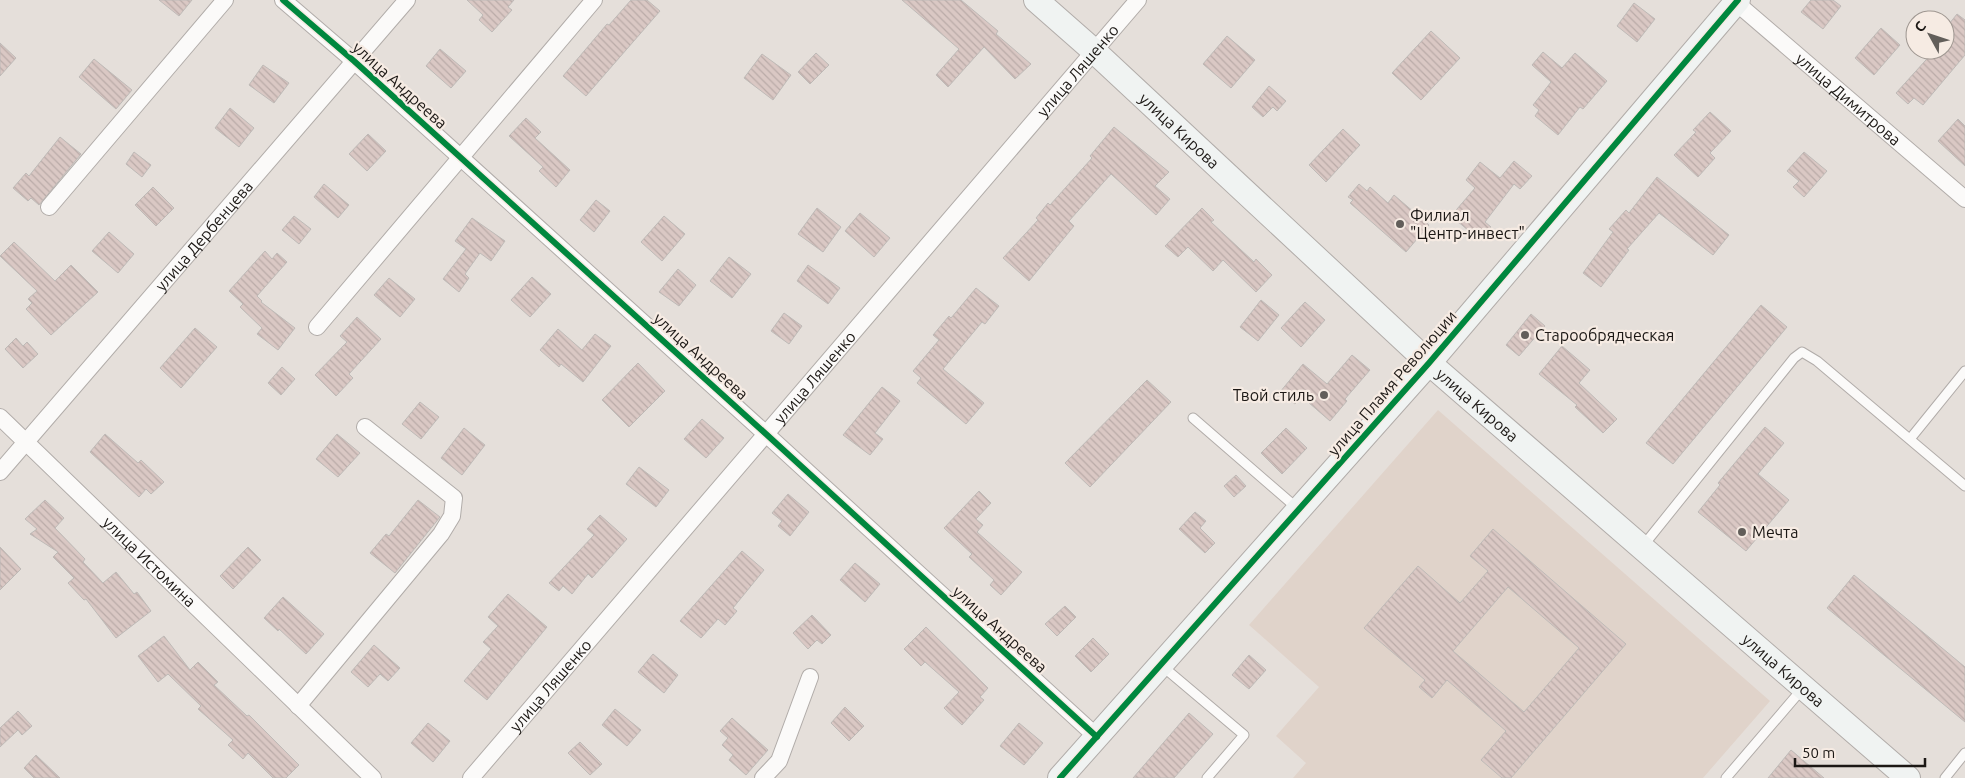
<svg xmlns="http://www.w3.org/2000/svg" width="1965" height="778" font-family="Ubuntu,sans-serif">
<style>
.built{fill:#e0d3ca}
.building{fill:url(#building-back-hatch);stroke:#bebab7;fill-rule:evenodd}
.lines{fill:none;stroke-linecap:round;stroke-linejoin:round}
.lane-casing{stroke:#b1aca9;stroke-width:11}
.street-casing{stroke:#b1aca9;stroke-width:18}
.secondary-casing{stroke:#b1aca9;stroke-width:26}
.lane{stroke:#fbfaf9;stroke-width:9}
.street{stroke:#fbfaf9;stroke-width:16}
.secondary{stroke:#f0f3f2;stroke-width:24}
.cycleway-casing{stroke:#f6ebe3;stroke-width:9}
.cycleway{stroke:#00873e;stroke-width:6}
.poi-dot{fill:#625e5a;stroke:#f6ebe3;stroke-width:2}
.labels{text-anchor:middle;stroke-width:4.5;stroke-linejoin:round;paint-order:stroke}
.street-label{font-size:16px;fill:#1c1815;stroke:#f6ebe3}
.poi-label{font-size:16px;fill:#1c1815;stroke:#f6ebe3;text-anchor:start}
</style>
<defs>
<pattern id="building-back-hatch" width="6" height="6" patternUnits="userSpaceOnUse" patternTransform="scale(1.25)"><rect width="6" height="6" fill="#dac8c4"/><path d="M-1 5l2 2M0 0l6 6M5-1l2 2" fill="none" stroke="#baaba8"/></pattern>
</defs>
<rect width="100%" height="100%" fill="#e5dfda"/>
<path class="built" d="M1438,410L1770,701L1703,778H1293L1306,763L1276,736L1319,687L1249,625Z"/>
<g class="building">
<path d="M159,0H192L179,16Z"/>
<path d="M467,0H514L508,7L512,10L492,32L479,20L483,15Z"/>
<path d="M631,0H647L660,11L586,96L563,76L607,24L609,25Z"/>
<path d="M902,0H961L998,31L996,34L1031,64L1015,79L984,47L948,87L936,75L959,49Z"/>
<path d="M1811,0H1833L1841,6L1823,29L1801,12Z"/>
<path d="M1634,3L1655,19L1637,42L1617,26Z"/>
<path d="M1957,14L1965,20V55L1923,105L1914,98L1908,104L1896,93L1935,50H1945V29Z"/>
<path d="M1881,28L1900,45L1874,75L1855,58Z"/>
<path d="M1431,31L1460,58L1421,100L1392,73Z"/>
<path d="M1227,36L1255,60L1231,88L1203,64Z"/>
<path d="M0,43L16,58L0,76Z"/>
<path d="M440,49L466,71L451,88L426,66Z"/>
<path d="M1543,52L1562,68L1575,53L1607,81L1583,109L1580,107L1558,135L1535,116L1539,110L1533,105L1551,82L1532,65Z"/>
<path d="M816,53L829,65L810,84L798,72Z"/>
<path d="M762,54L791,75L773,100L744,78Z"/>
<path d="M94,59L132,90L116,109L79,77Z"/>
<path d="M263,65L289,83L274,103L249,85Z"/>
<path d="M1269,86L1286,101L1277,111L1273,107L1263,117L1252,107Z"/>
<path d="M230,108L254,128L239,147L215,128Z"/>
<path d="M1710,112L1731,131L1710,153L1715,158L1698,177L1674,155L1696,132L1693,130Z"/>
<path d="M526,118L541,132L535,138L570,170L556,187L539,171L543,167L509,136Z"/>
<path d="M1958,119L1965,126V166L1938,141Z"/>
<path d="M1114,127L1169,172L1155,186L1170,199L1156,215L1111,174L1069,221L1074,226L1029,281L1003,258L1038,220L1036,218L1048,203L1050,205L1092,158L1090,156Z"/>
<path d="M1343,129L1360,145L1326,182L1309,165Z"/>
<path d="M368,134L386,151L367,171L349,154Z"/>
<path d="M60,137L81,154L39,205L31,198L28,201L13,188L26,173L29,176Z"/>
<path d="M134,152L151,165L142,177L126,164Z"/>
<path d="M1804,152L1827,171L1804,197L1793,187L1799,181L1787,171Z"/>
<path d="M1514,161L1532,176L1520,189L1514,184L1485,222L1491,227L1480,240L1451,216L1475,188L1466,180L1480,162L1500,178Z"/>
<path d="M1657,177L1729,235L1713,255L1659,213L1627,249L1629,250L1601,287L1583,273L1613,232L1609,229L1626,210L1629,213Z"/>
<path d="M324,184L349,205L338,218L314,197Z"/>
<path d="M1359,184L1367,191L1370,187L1388,203L1394,195L1429,225L1406,252L1350,203L1353,200L1348,197Z"/>
<path d="M153,187L174,208L156,226L135,205Z"/>
<path d="M596,200L610,211L594,232L580,220Z"/>
<path d="M817,208L841,227L823,252L798,234Z"/>
<path d="M1202,208L1214,220L1211,222L1254,262L1256,259L1272,275L1256,292L1223,260L1213,271L1188,247L1178,257L1165,246Z"/>
<path d="M860,213L890,238L874,257L845,231Z"/>
<path d="M294,216L311,229L299,244L282,230Z"/>
<path d="M664,216L685,234L662,261L641,242Z"/>
<path d="M472,218L505,241L491,261L480,253L465,274L469,278L459,292L443,279L466,249L455,241Z"/>
<path d="M109,232L134,254L118,273L92,251Z"/>
<path d="M14,242L55,281L71,265L98,292L51,335L26,309L32,303L28,299L37,291L0,256Z"/>
<path d="M265,251L272,259L277,253L287,262L257,296L262,301L261,302L295,328L278,350L257,334L262,328L240,307L243,304L229,291Z"/>
<path d="M729,257L751,274L732,298L710,281Z"/>
<path d="M808,265L840,288L828,304L797,281Z"/>
<path d="M678,269L696,285L679,306L659,292Z"/>
<path d="M532,277L551,294L530,317L511,300Z"/>
<path d="M389,278L415,299L400,317L374,295Z"/>
<path d="M976,288L999,306L985,324L982,322L943,369L984,403L966,424L917,383L921,378L913,371L939,340L933,335L949,316L951,318Z"/>
<path d="M1261,300L1279,315L1258,341L1240,327Z"/>
<path d="M1305,302L1325,320L1301,347L1281,328Z"/>
<path d="M1761,305L1787,327L1673,464L1646,443Z"/>
<path d="M784,313L802,326L789,344L771,331Z"/>
<path d="M1531,314L1545,326L1519,356L1506,345Z"/>
<path d="M357,317L381,339L349,374L353,378L336,396L315,375L347,342L340,336Z"/>
<path d="M195,328L217,347L181,388L160,368Z"/>
<path d="M558,329L582,350L595,334L611,346L583,382L561,364L559,367L540,350Z"/>
<path d="M16,338L23,346L27,342L38,354L23,368L5,349Z"/>
<path d="M1562,346L1590,370L1579,383L1617,419L1603,433L1575,407L1577,405L1539,374Z"/>
<path d="M1352,355L1370,370L1345,399L1347,401L1330,421L1301,396L1295,404L1280,392L1303,364L1327,384Z"/>
<path d="M638,363L665,391L629,427L602,400Z"/>
<path d="M282,367L295,379L281,395L268,383Z"/>
<path d="M1147,380L1171,402L1090,487L1065,463Z"/>
<path d="M882,387L900,401L875,433L883,439L870,455L843,435Z"/>
<path d="M420,402L439,417L421,439L402,424Z"/>
<path d="M702,419L724,438L706,458L684,439Z"/>
<path d="M1765,427L1784,443L1758,474L1789,500L1746,551L1698,512L1720,485L1718,483Z"/>
<path d="M464,428L485,445L462,475L441,458Z"/>
<path d="M1286,428L1307,448L1282,474L1261,453Z"/>
<path d="M105,434L138,463L141,460L164,482L151,494L146,489L139,497L90,452Z"/>
<path d="M337,434L360,453L338,477L316,459Z"/>
<path d="M639,467L669,490L656,507L626,484Z"/>
<path d="M1236,475L1246,486L1234,497L1224,486Z"/>
<path d="M979,491L991,503L976,519L983,525L977,532L1022,572L1001,595L990,585L994,580L969,557L972,554L944,528Z"/>
<path d="M788,494L809,512L790,536L778,526L782,521L772,513Z"/>
<path d="M45,500L64,518L55,528L85,559L83,562L103,583L116,572L134,594L137,592L151,611L116,638L86,599L84,600L68,583L74,578L53,557L58,552L30,534L37,529L25,519Z"/>
<path d="M418,500L440,517L395,573L370,553L386,534L389,536Z"/>
<path d="M1195,512L1206,521L1200,528L1215,543L1205,553L1179,529Z"/>
<path d="M600,515L627,539L592,578L588,574L572,594L563,586L559,591L549,583L594,535L587,529Z"/>
<path d="M1493,529L1626,644L1511,778H1502L1481,760L1506,731L1447,680L1432,698L1419,687L1425,680L1364,628L1418,566L1460,603L1488,571L1470,556ZM1508,587L1579,648L1524,712L1453,651Z"/>
<path d="M0,547L21,569L0,590Z"/>
<path d="M248,547L261,560L233,589L220,576Z"/>
<path d="M742,551L764,570L733,608L737,611L725,625L718,619L701,638L680,621Z"/>
<path d="M855,563L880,584L865,602L840,580Z"/>
<path d="M1854,575L1965,667V722L1827,608Z"/>
<path d="M508,594L547,627L487,700L464,681L491,649L483,642L498,626L488,617Z"/>
<path d="M283,597L324,634L306,654L279,629L278,631L264,618Z"/>
<path d="M1065,606L1076,617L1057,636L1045,624Z"/>
<path d="M812,615L831,635L822,644L817,640L808,649L793,633Z"/>
<path d="M926,627L988,688L980,697L984,700L962,725L944,708L959,692L925,662L921,666L904,649Z"/>
<path d="M164,636L190,670L198,662L218,682L214,685L247,716L249,715L299,765L286,778H273L248,753L243,759L228,745L233,740L198,709L201,706L168,674L158,682L138,656Z"/>
<path d="M1093,638L1109,654L1091,672L1075,656Z"/>
<path d="M374,645L400,668L388,681L380,674L368,687L351,672Z"/>
<path d="M653,654L678,675L664,693L638,672Z"/>
<path d="M1249,655L1266,670L1249,689L1232,675Z"/>
<path d="M845,707L864,726L849,741L831,723Z"/>
<path d="M615,709L641,730L627,746L602,725Z"/>
<path d="M18,711L32,726L22,735L18,730L0,747V728Z"/>
<path d="M1189,713L1213,734L1174,778H1133Z"/>
<path d="M732,718L768,750L746,775L729,760L733,755L722,745L728,738L720,731Z"/>
<path d="M428,723L450,741L433,762L411,743Z"/>
<path d="M1019,723L1043,743L1024,765L1000,746Z"/>
<path d="M580,742L602,764L590,775L568,753Z"/>
<path d="M1791,750L1824,778H1768Z"/>
<path d="M36,755L60,778H34L24,768Z"/>
</g>
<g class="lines">
<g class="lane-casing">
<g id="lane">
<path d="M1193,418L1298,509"/>
<path d="M1910,439L1965,371"/>
<path d="M1643,546L1794,358L1802,352L1817,361L1965,486"/>
<path d="M1161,665L1244,735L1207,778"/>
<path d="M1726,778L1803,688"/>
<path d="M1945,778L1965,753"/>
</g>
</g>
<g class="street-casing">
<g id="street">
<path d="M283,0L354,61L766,434L1097,737"/>
<path id="s1" d="M1733,0L1965,199"/>
<path d="M49,207L225,0"/>
<path d="M317,327L594,0"/>
<path id="s2" d="M0,417L373,778"/>
<path id="s3" d="M0,472L407,0"/>
<path d="M298,706L441,534L452,516L454,498L365,427"/>
<path id="s4" d="M471,778L1138,0"/>
<path d="M763,778L779,761L810,677"/>
</g>
</g>
<g class="secondary-casing">
<g id="secondary">
<path id="s5" d="M1036,0L1094,51L1429,363L1908,778"/>
<path d="M1060,778L1429,363L1738,0"/>
</g>
</g>
<use href="#lane" class="lane"/>
<use href="#street" class="street"/>
<use href="#secondary" class="secondary"/>
<g class="cycleway-casing">
<g id="cycleway">
<path d="M283,0L354,61L766,434L1097,737"/>
<path d="M1060,778L1429,363L1738,0"/>
</g>
</g>
<use href="#cycleway" class="cycleway"/>
</g>
<g class="poi-dot">
<circle cx="1400" cy="224" r="5"/>
<circle cx="1525" cy="335" r="5"/>
<circle cx="1324" cy="395" r="5"/>
<circle cx="1742" cy="532" r="5"/>
</g>
<g class="labels">
<g class="street-label">
<text dy="6" stroke="none"><textPath href="#s4" startOffset="932">улица Ляшенко</textPath></text>
<text transform="translate(400 85) rotate(42)" y="6">улица Андреева</text>
<text dy="6" stroke="none"><textPath href="#s1" startOffset="152">улица Димитрова</textPath></text>
<text dy="6" stroke="none"><textPath href="#s5" startOffset="194">улица Кирова</textPath></text>
<text dy="6" stroke="none"><textPath href="#s3" startOffset="312">улица Дербенцева</textPath></text>
<text transform="translate(701 356) rotate(42)" y="6">улица Андреева</text>
<text dy="6" stroke="none"><textPath href="#s4" startOffset="528">улица Ляшенко</textPath></text>
<text transform="translate(1392 383) rotate(-49)" y="6">улица Пламя Революции</text>
<text dy="6" stroke="none"><textPath href="#s5" startOffset="599">улица Кирова</textPath></text>
<text dy="6" stroke="none"><textPath href="#s2" startOffset="208">улица Истомина</textPath></text>
<text transform="translate(1000 629) rotate(42)" y="6">улица Андреева</text>
<text dy="6" stroke="none"><textPath href="#s5" startOffset="1004">улица Кирова</textPath></text>
<text dy="6" stroke="none"><textPath href="#s4" startOffset="122">улица Ляшенко</textPath></text>
</g>
<g class="poi-label">
<text x="1410" y="221">Филиал<tspan x="1410" dy="18">"Центр-инвест"</tspan></text>
<text x="1535" y="341">Старообрядческая</text>
<text x="1314" y="401" text-anchor="end">Твой стиль</text>
<text x="1752" y="538">Мечта</text>
</g>
</g>
<g transform="translate(1930 35) rotate(310)"><circle r="24" fill="#f6ebe3" stroke="#9f9791"/>
<path d="M0-4L9 19L0 12L-9 19Z" fill="#625e5a"/>
<text y="-8" font-size="14" font-weight="bold" text-anchor="middle" fill="#1c1815">С</text>
</g>
<path d="M1795 758v8h130v-8" fill="none" stroke="#1c1815" stroke-width="2.5"/>
<text x="1802" y="758" font-size="15" fill="#1c1815" stroke="#f6ebe3" stroke-width="4" paint-order="stroke">50 m</text>
</svg>
